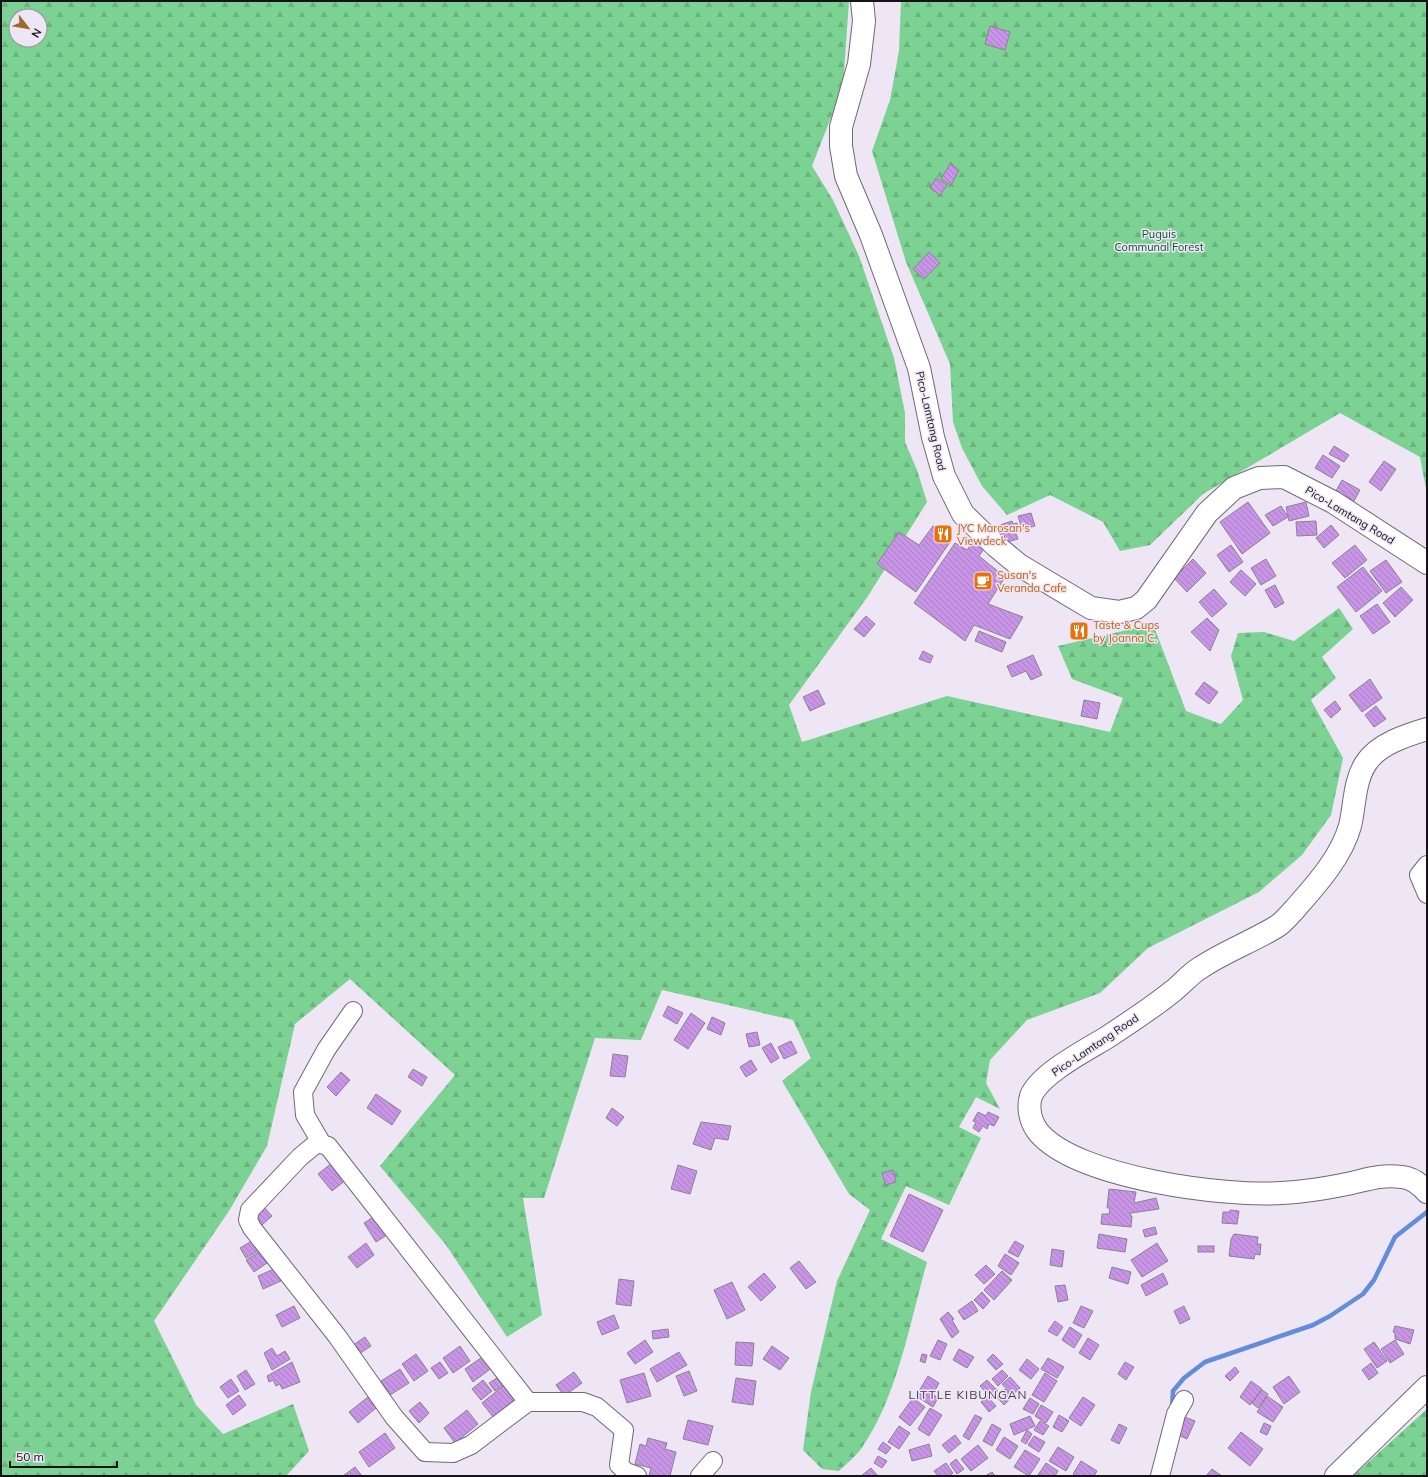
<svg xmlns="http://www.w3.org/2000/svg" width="1428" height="1477" font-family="Mulish,sans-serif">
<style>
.forest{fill:url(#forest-firs);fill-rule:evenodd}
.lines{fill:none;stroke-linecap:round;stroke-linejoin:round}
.stream{stroke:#618dda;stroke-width:4.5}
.building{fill:url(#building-back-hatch);stroke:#8b8290}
.minor-casing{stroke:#716976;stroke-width:20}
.major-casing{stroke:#716976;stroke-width:24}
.minor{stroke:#fff;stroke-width:18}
.major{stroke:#fff;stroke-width:22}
.labels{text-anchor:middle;stroke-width:3;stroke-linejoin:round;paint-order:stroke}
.park-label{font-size:11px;fill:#105129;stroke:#eee5f5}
.street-label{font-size:11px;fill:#161218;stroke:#eee5f5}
.food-label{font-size:11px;fill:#c56008;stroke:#eee5f5;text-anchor:start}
.neighbourhood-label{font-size:12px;letter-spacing:1px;fill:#433c48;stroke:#eee5f5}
</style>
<defs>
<pattern id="forest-firs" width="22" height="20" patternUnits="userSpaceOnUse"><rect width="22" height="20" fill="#7bd292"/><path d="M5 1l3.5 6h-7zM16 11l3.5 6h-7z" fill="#6ab37d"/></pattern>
<pattern id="building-back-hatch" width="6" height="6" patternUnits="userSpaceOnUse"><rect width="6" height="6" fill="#c895e6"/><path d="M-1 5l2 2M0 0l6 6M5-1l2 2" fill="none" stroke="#ab7fc5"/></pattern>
</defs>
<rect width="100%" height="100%" fill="#eee5f5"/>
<g class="forest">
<path d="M1,1H849L843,87L812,166L833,200L859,256L894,358L905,413V442L917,470L927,502L868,596L789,705L802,742L947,696L1110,732L1123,698L1072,679L1058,646L1153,624L1186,711L1221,724L1243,700L1231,656L1238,633L1264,632L1294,641L1339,608L1353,629L1322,657L1336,678L1311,700L1343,758L1331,815L1302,855L1259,892L1148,948L1100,993L1027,1020L990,1060L986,1083L1000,1109L976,1097L959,1127L981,1138L949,1205L906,1186L881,1239L927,1262C910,1322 897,1398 861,1449C855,1457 846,1464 839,1471L822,1469L803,1450L811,1392L837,1281L870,1210L849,1194L782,1081L811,1058L793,1020L662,990L641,1040L595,1038L544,1198H523L542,1315L507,1337L446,1245L380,1166L455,1075L350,979L295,1024L267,1146L229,1211L154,1321L196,1405L223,1434L293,1404L309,1451L286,1476H1ZM16,16H40V40H16Z"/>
<path d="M901,1H1427V494L1420,457L1340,413L1203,494L1150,545L1120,551L1103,522L1050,495L1007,515L982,486L962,448L953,422L950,364L906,262L872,151L890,100L899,51Z"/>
<path d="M1427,1409V1476H1353Z"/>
</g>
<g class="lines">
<path class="stream" d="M1172,1408L1173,1391L1184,1378L1205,1362L1313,1325L1330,1316L1363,1294L1374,1280L1395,1237L1427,1212"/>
</g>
<g class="building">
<path d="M990,26L1010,32L1005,50L985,44Z"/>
<path d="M950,164L959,170L951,185L941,179Z"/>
<path d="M936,178L947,185L940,195L930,188Z"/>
<path d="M929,252L940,263L924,279L913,269Z"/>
<path d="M1334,446L1349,455L1344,462L1329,454Z"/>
<path d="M1323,455L1340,466L1332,478L1315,468Z"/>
<path d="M1384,461L1396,469L1381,491L1369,482Z"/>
<path d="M1342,480L1360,490L1354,501L1336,491Z"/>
<path d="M1248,502L1270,533L1242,554L1220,522Z"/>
<path d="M1306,502L1309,516L1289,521L1286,507Z"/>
<path d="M1281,506L1288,517L1273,526L1265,515Z"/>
<path d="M1031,513L1035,526L1022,529L1018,516Z"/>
<path d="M1012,521L1013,524L1017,523L1019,530L1015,531L1018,539L1003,543L997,526Z"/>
<path d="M1316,521L1317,535L1297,536L1296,522Z"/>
<path d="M1331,525L1339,535L1324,548L1316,538Z"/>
<path d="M933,526L952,539L916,592L877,564L899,532L919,545Z"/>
<path d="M973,542L984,549L979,556L1005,577L988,604L1023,617L1010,639L974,625L965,641L914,603L955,543L967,550Z"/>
<path d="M1231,545L1243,562L1229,572L1217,555Z"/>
<path d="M1355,545L1367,560L1345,578L1332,563Z"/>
<path d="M1193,559L1206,573L1187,592L1174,578Z"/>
<path d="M1266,559L1276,576L1261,585L1251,568Z"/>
<path d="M1386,560L1402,582L1386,593L1370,571Z"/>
<path d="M1363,567L1382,591L1356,612L1337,587Z"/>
<path d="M1241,570L1256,584L1245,596L1230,582Z"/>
<path d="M1275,585L1284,603L1275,608L1265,590Z"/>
<path d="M1401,587L1413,600L1395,617L1383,603Z"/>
<path d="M1214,589L1227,604L1212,617L1199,602Z"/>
<path d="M1377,604L1390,622L1373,634L1360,616Z"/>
<path d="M866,616L875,624L864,637L854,629Z"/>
<path d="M1207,618L1219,630L1210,651L1191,632Z"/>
<path d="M979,631L1006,642L1002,652L975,641Z"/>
<path d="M923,651L933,656L930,663L919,659Z"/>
<path d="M1033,655L1042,675L1031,680L1026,671L1012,677L1007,666Z"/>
<path d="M1370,679L1382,698L1362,712L1349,695Z"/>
<path d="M1204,682L1218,692L1209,704L1195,694Z"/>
<path d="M818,690L825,704L810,711L803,697Z"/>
<path d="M1084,700L1100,703L1097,719L1081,716Z"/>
<path d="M1335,701L1341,709L1331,718L1324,710Z"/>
<path d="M1376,706L1386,719L1374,727L1365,715Z"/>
<path d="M668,1006L683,1013L677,1024L663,1016Z"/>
<path d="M691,1013L705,1023L688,1049L674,1040Z"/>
<path d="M712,1017L725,1023L721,1035L707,1029Z"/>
<path d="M757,1032L760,1045L749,1047L746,1034Z"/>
<path d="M791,1041L797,1053L784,1059L778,1047Z"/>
<path d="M771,1043L779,1058L771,1063L762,1048Z"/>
<path d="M613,1054L628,1056L625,1077L610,1076Z"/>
<path d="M751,1060L757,1070L746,1077L740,1067Z"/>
<path d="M413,1069L427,1077L422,1086L408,1077Z"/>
<path d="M341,1072L350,1080L336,1096L327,1087Z"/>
<path d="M376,1094L401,1111L392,1125L367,1108Z"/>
<path d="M612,1108L624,1117L617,1126L606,1118Z"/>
<path d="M978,1112L986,1116L988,1112L999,1117L994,1126L989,1124L987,1129L983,1126L979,1132L973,1128L976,1122L973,1121Z"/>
<path d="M701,1122L731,1126L728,1140L715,1138L711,1150L693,1144Z"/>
<path d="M337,1159L351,1176L332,1191L318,1174Z"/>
<path d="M678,1165L697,1171L690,1194L671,1189Z"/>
<path d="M893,1170L896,1182L886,1185L882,1173Z"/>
<path d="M1109,1189L1136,1192L1134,1203L1156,1198L1159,1209L1131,1213L1130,1216H1132L1131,1227L1101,1224L1102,1214H1109L1110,1208H1107Z"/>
<path d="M909,1194L943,1210L923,1252L890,1236Z"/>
<path d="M263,1206L272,1216L262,1225L253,1215Z"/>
<path d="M1230,1210L1239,1211L1237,1224L1222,1223L1223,1212H1230Z"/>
<path d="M378,1214L390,1233L376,1242L364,1223Z"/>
<path d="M1155,1227L1157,1234L1145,1237L1143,1230Z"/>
<path d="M1099,1234L1127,1239L1125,1252L1097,1248Z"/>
<path d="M1234,1234L1258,1237L1257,1244H1261L1260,1255L1255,1254L1254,1259L1229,1256L1231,1239Z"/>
<path d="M255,1239L261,1249L246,1258L240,1248Z"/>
<path d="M1015,1241L1024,1246L1018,1257L1008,1252Z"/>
<path d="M366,1243L374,1255L357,1268L348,1257Z"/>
<path d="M1157,1243L1168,1261L1142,1277L1131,1260Z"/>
<rect x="1198" y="1246" width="16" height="6"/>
<path d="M1052,1249L1064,1251L1062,1267L1050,1265Z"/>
<path d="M262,1250L270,1261L254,1272L246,1260Z"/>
<path d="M1005,1254L1019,1263L1011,1275L998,1266Z"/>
<path d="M799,1261L816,1282L806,1289L790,1268Z"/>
<path d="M986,1265L995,1274L984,1284L975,1275Z"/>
<path d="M1112,1267L1131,1272L1128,1284L1109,1278Z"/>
<path d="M276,1268L281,1281L263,1289L258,1276Z"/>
<path d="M1002,1271L1012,1280L994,1300L984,1290Z"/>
<path d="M764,1273L776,1287L761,1301L748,1287Z"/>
<path d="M1163,1273L1168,1284L1146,1296L1141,1285Z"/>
<path d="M619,1279L634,1281L631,1306L616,1304Z"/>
<path d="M732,1282L745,1310L727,1319L714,1290Z"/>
<path d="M1065,1285L1068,1300L1058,1302L1055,1286Z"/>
<path d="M982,1292L990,1301L983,1309L974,1300Z"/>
<path d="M972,1301L978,1311L964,1320L958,1311Z"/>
<path d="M294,1306L300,1318L282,1327L276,1315Z"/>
<path d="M1081,1306L1093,1311L1084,1328L1073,1323Z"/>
<path d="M1184,1306L1190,1319L1180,1324L1174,1311Z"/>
<path d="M948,1312L954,1319L952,1320L959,1332L952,1338L940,1319Z"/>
<path d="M614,1315L619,1328L602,1335L597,1322Z"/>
<path d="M1055,1321L1063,1327L1057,1336L1048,1331Z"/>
<path d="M1395,1326L1414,1330L1410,1344L1395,1339V1333L1393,1332Z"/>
<path d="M1070,1327L1082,1335L1074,1348L1062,1340Z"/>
<path d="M668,1329L669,1337L653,1339L652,1331Z"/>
<path d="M365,1337L371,1346L359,1354L353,1345Z"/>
<path d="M1088,1338L1099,1345L1090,1360L1079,1353Z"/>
<path d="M645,1340L653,1352L635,1364L627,1353Z"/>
<path d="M938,1340L947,1344L940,1360L930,1356Z"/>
<path d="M1395,1340L1404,1354L1390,1363L1381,1349Z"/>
<path d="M736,1342L754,1343L752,1366L735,1365Z"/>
<path d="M1374,1342L1387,1361L1377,1368L1364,1349Z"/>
<path d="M460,1346L470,1361L453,1373L443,1358Z"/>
<path d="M772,1346L789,1358L780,1370L763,1359Z"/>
<path d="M272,1348L277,1356L285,1351L290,1359L272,1370L264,1353Z"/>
<path d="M959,1349L974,1357L967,1368L953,1360Z"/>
<path d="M679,1352L687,1365L657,1382L650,1369Z"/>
<path d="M416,1354L428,1371L414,1381L402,1364Z"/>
<path d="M922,1354L927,1355L925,1363L920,1361Z"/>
<path d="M993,1354L1003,1364L996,1370L987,1360Z"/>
<path d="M485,1355L493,1367L473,1382L465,1369Z"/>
<path d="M1048,1358L1064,1367L1057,1378L1041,1369Z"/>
<path d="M1027,1359L1039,1369L1031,1379L1019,1370Z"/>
<path d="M292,1362L300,1382L282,1389L280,1384L276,1386L273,1380L269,1382L267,1376Z"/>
<path d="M440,1362L448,1373L439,1379L431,1368Z"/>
<path d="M1125,1362L1134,1367L1126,1380L1118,1374Z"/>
<path d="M1371,1363L1378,1373L1369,1380L1362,1370Z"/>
<path d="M1235,1367L1239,1372L1230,1381L1225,1376Z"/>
<path d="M400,1369L409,1383L390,1395L381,1381Z"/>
<path d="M246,1370L255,1384L245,1390L237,1376Z"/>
<path d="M1002,1370L1008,1376L998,1386L992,1379Z"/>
<path d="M689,1371L697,1391L684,1396L676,1376Z"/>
<path d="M574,1372L582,1383L564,1396L556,1385Z"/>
<path d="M644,1373L651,1396L627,1403L620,1380Z"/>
<path d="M1045,1373L1057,1381L1044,1402L1032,1395Z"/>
<path d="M928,1376L939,1383L933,1394L938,1398L933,1407L916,1396Z"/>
<path d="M1289,1376L1300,1392L1284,1404L1273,1387Z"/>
<path d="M1010,1377L1020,1388L1012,1395L1002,1384Z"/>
<path d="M497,1378L503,1385L495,1391L489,1383Z"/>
<path d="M736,1378L756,1381L753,1405L732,1402Z"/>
<path d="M231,1379L239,1391L228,1398L220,1387Z"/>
<path d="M483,1380L492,1391L481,1400L472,1389Z"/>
<path d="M987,1380L998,1391L991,1398L980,1386Z"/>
<path d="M1251,1381L1262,1389L1250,1405L1240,1397Z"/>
<path d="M507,1383L519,1398L494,1418L482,1403Z"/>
<path d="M1005,1389L1012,1397L1004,1405L997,1397Z"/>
<path d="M1262,1390L1268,1394L1258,1408L1252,1403Z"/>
<path d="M239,1395L246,1405L233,1415L226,1405Z"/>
<path d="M987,1396L996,1406L989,1412L981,1402Z"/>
<path d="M1267,1396L1283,1407L1273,1422L1257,1412Z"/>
<path d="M368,1397L376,1408L358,1423L349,1412Z"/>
<path d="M1083,1397L1095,1405L1081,1426L1069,1418Z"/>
<path d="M913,1398L925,1407L910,1426L899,1417Z"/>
<path d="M1030,1398L1039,1404L1033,1414L1023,1409Z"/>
<path d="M420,1402L429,1413L419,1423L409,1411Z"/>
<path d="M1041,1405L1053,1412L1046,1423L1035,1416Z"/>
<path d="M930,1408L942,1415L929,1436L918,1429Z"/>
<path d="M467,1410L478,1424L455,1443L444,1428Z"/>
<path d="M975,1415L982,1418L969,1440L963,1436Z"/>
<path d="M1059,1415L1069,1421L1062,1432L1053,1427Z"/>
<path d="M1030,1416L1035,1426L1014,1435L1010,1424Z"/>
<path d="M1185,1417L1195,1421L1187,1439L1178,1435Z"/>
<path d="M688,1420L713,1426L708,1445L683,1439Z"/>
<path d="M1040,1421L1049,1426L1043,1435L1034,1430Z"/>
<path d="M1264,1423L1271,1426L1267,1435L1260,1432Z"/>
<path d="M992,1424L1001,1429L992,1446L983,1441Z"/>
<path d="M1119,1424L1127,1428L1119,1444L1111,1440Z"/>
<path d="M899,1426L910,1433L899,1449L888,1442Z"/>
<path d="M1027,1430L1032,1434L1026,1444L1021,1441Z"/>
<path d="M1241,1432L1263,1449L1250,1466L1228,1448Z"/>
<path d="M385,1433L395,1448L369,1467L359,1452Z"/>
<path d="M955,1435L961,1443L949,1453L942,1445Z"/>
<path d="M1034,1436L1045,1442L1039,1452L1028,1445Z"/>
<path d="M1004,1437L1018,1446L1010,1459L996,1450Z"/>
<path d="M648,1438L667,1443L665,1449L676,1452L670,1476H649L651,1468L635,1464L640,1444L646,1446Z"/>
<path d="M883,1442L891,1448L886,1454L878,1449Z"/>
<path d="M929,1444L932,1456L912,1461L909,1450Z"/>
<path d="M978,1445L988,1458L971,1471L961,1459Z"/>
<path d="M1058,1447L1074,1457L1066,1471L1049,1461Z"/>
<path d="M1025,1450L1040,1459L1029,1476L1014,1467Z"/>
<path d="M878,1456L887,1461L882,1468L874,1463Z"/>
<path d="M956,1459L964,1469L957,1474L950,1464Z"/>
<path d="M1081,1461L1097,1471L1094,1476H1077L1073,1474Z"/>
<path d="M946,1463L953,1473L949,1476H938L934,1471Z"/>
<path d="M1046,1463L1058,1471L1055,1476L1038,1475Z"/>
<path d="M355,1467L362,1476H343Z"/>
<path d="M871,1468L878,1476H861Z"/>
<path d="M1212,1469L1222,1476H1206Z"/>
<path d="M992,1472L995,1476H985Z"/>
</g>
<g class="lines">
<g class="minor-casing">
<g id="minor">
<path d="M1427,865L1419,875L1427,894"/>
<path d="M322,1144L305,1115L303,1092L326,1050L353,1011"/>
<path d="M528,1402L328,1146L317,1143L300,1157L250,1210L248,1220L252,1228L337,1336L394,1417L425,1452L453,1453L471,1445L528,1402H583L597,1407L624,1430L619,1465L626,1472L637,1476"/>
<path d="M700,1476L713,1461"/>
<path d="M1160,1476L1176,1414L1184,1400"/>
</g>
</g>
<g class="major-casing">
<g id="major">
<path d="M862,1L864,21L859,64L841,127V146L846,176L871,235L919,368L933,437L944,476L963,514L996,546L1019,565L1091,608L1119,612L1136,608L1146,600L1207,513L1234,488L1259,478L1284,477L1333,502L1427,563"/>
<path d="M1427,729C1407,735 1378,744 1366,763C1354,781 1355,805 1350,826C1341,858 1315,886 1294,910C1288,916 1283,923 1276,927C1251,942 1224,952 1200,968C1190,974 1182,984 1173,991C1152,1008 1129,1023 1106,1038C1086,1050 1040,1074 1031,1096C1027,1109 1031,1124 1040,1134C1080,1178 1224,1197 1282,1193C1301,1192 1322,1189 1342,1185C1364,1181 1378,1174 1402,1177C1412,1178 1420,1184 1427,1192"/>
<path d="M1336,1476L1427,1387"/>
</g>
</g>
<use href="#minor" class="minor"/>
<use href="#major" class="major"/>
</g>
<defs>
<g id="restaurant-square" transform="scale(1)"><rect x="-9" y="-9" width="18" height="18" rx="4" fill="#e8710a" stroke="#eee5f5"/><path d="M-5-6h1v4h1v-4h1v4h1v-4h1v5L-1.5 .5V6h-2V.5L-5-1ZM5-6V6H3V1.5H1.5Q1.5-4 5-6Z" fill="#fff"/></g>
<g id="cafe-square" transform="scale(1)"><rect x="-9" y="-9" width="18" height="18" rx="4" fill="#e8710a" stroke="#eee5f5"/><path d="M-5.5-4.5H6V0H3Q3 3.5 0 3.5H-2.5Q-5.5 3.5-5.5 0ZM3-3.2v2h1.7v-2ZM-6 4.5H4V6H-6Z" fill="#fff"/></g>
</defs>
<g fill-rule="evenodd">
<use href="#restaurant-square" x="943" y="534"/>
<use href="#cafe-square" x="983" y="581"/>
<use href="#restaurant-square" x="1079" y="631"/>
</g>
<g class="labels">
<g class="park-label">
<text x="1159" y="238">Puguis<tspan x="1159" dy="13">Communal Forest</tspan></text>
</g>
<g class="street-label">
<text transform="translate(931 421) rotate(77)" y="4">Pico-Lamtang Road</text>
<text transform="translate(1350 515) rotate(31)" y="4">Pico-Lamtang Road</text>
<text transform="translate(1095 1045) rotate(-34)" y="4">Pico-Lamtang Road</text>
</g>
<g class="food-label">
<text x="957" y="532">JYC Marosan's<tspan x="957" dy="13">Viewdeck</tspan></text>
<text x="997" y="579">Susan's<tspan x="997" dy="13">Veranda Cafe</tspan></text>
<text x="1093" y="629">Taste &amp; Cups<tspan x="1093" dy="13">by Joanna C.</tspan></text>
</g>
<g class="neighbourhood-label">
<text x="968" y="1399">LITTLE KIBUNGAN</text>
</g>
</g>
<rect width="1428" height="1477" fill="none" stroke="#161218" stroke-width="4"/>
<g transform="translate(28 28) rotate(121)"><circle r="19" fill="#eee5f5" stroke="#98919d"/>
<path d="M0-3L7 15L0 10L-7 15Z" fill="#a06825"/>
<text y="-6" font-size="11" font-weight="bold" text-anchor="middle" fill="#161218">N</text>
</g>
<path d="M10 1461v6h107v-6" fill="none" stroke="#161218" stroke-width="2"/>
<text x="16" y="1461" font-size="12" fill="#161218" stroke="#eee5f5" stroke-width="3" paint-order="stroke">50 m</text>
</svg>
